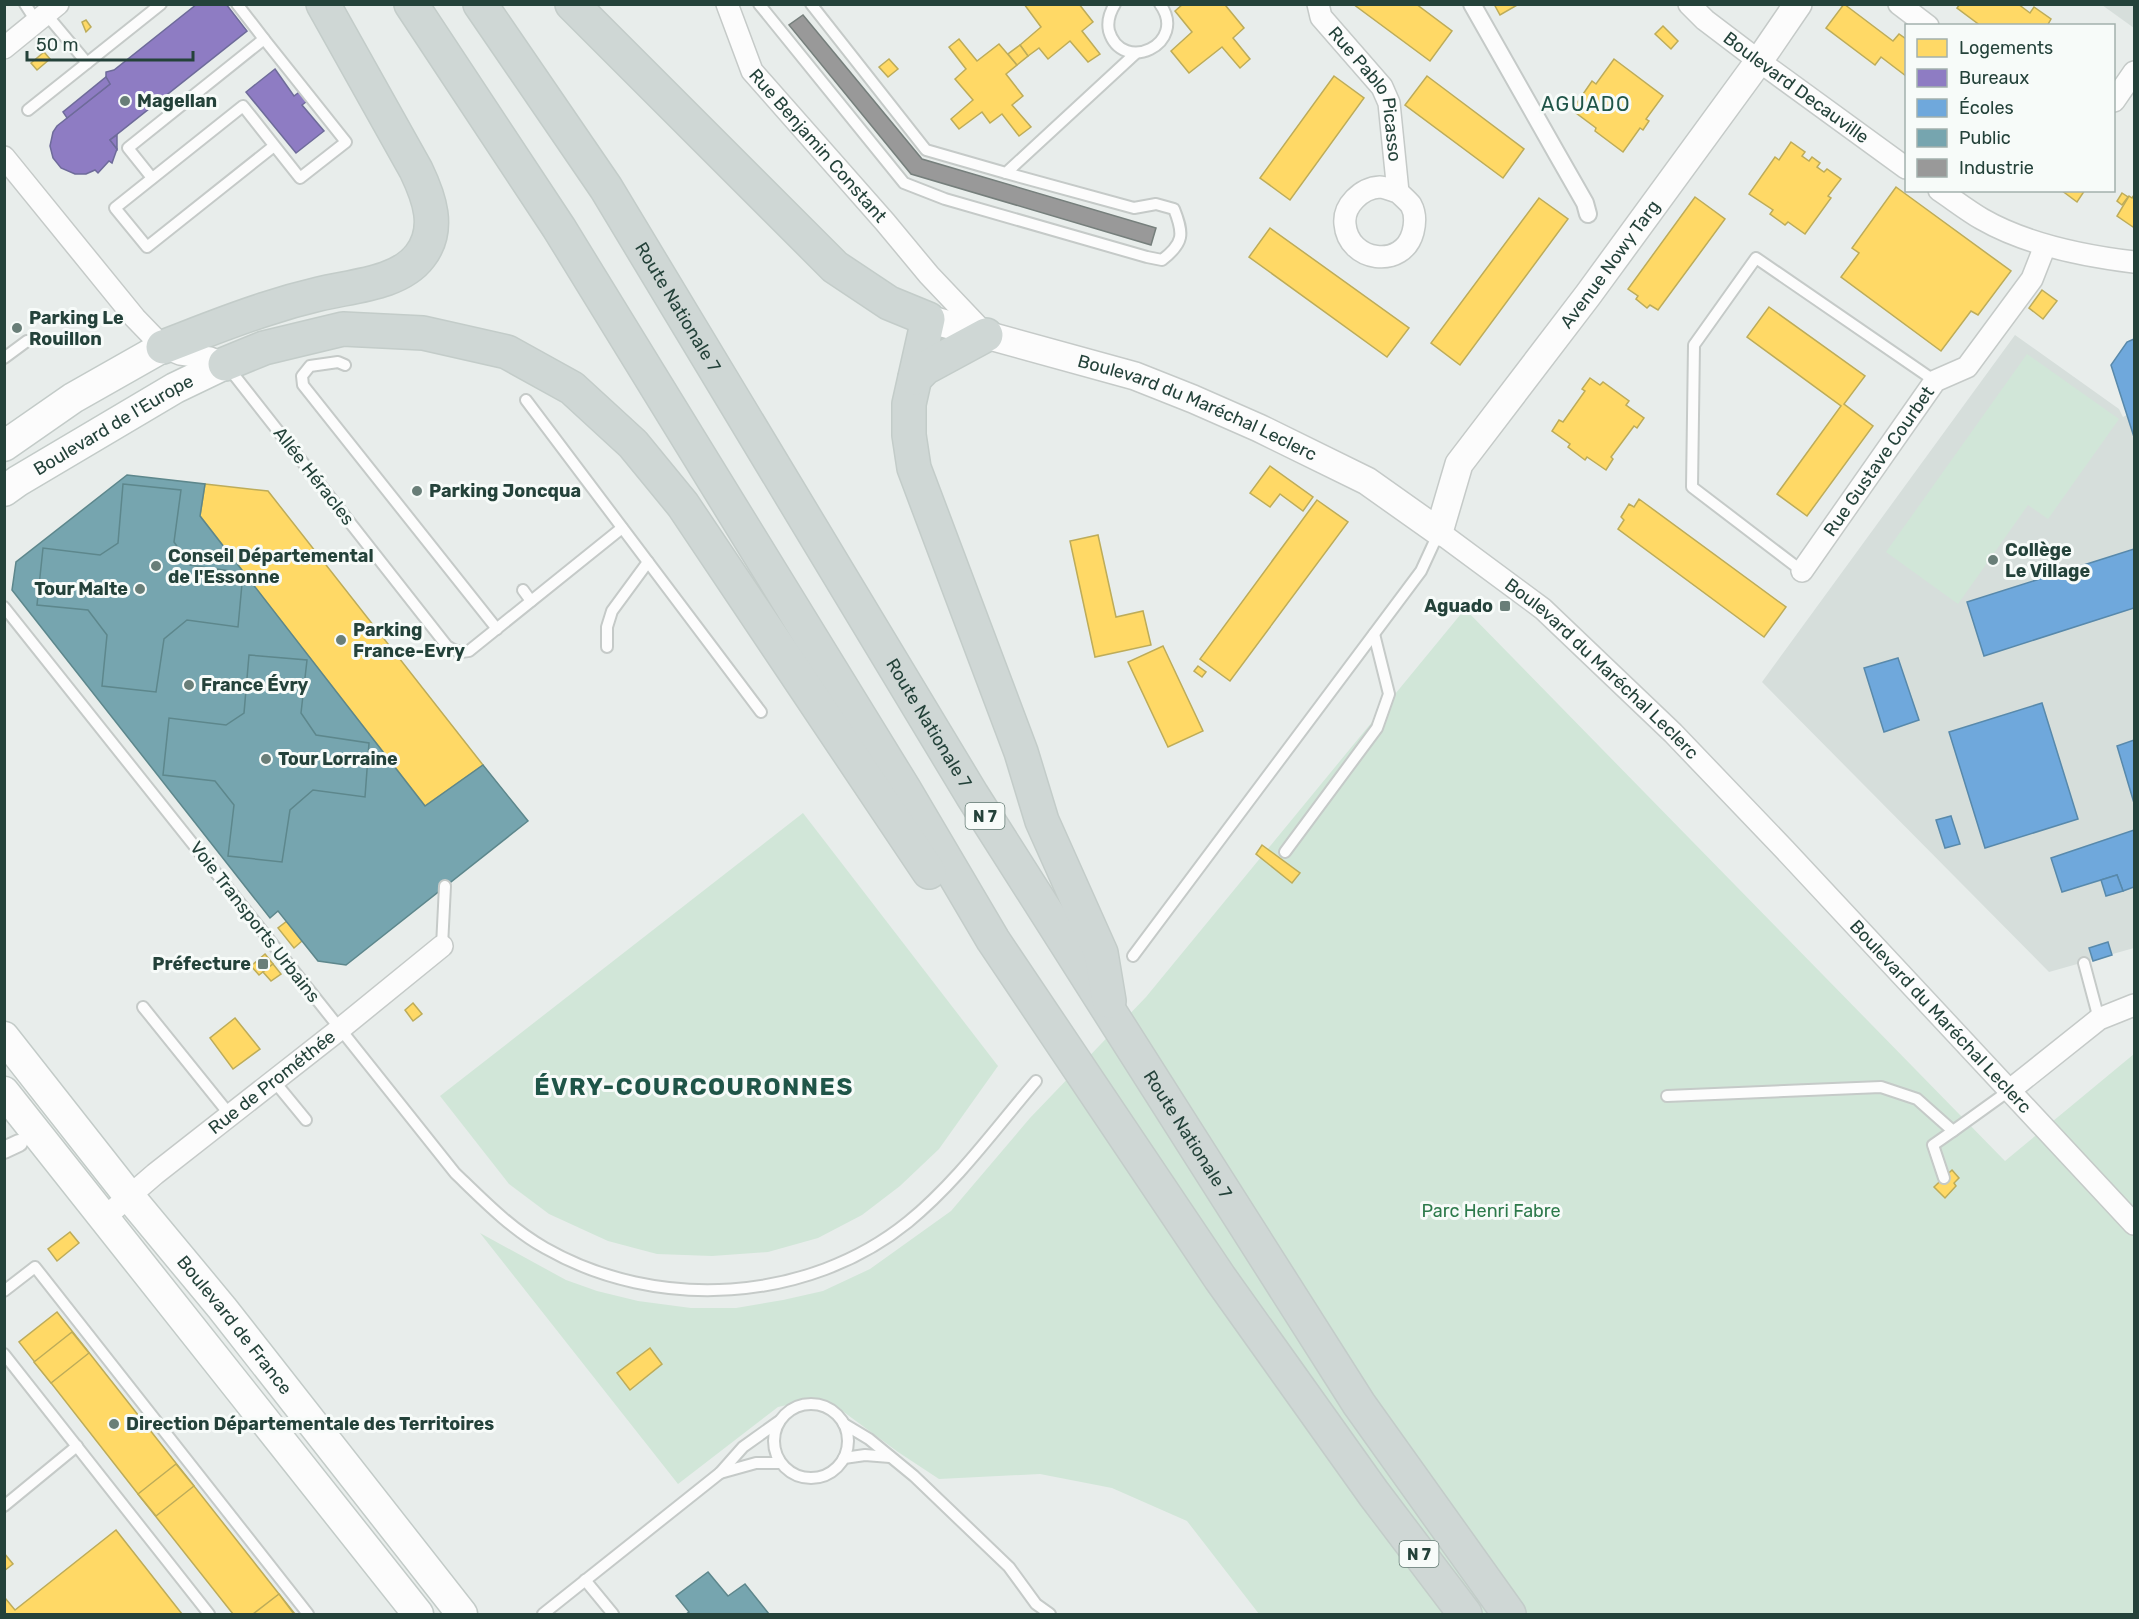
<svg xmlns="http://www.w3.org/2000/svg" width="2139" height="1619" font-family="Rubik,sans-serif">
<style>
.built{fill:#d6dedb}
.green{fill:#d1e6d8}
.homes{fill:#ffd966;stroke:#bdac59;stroke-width:1.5}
.offices{fill:#8e7cc3;stroke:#6e6b9a;stroke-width:1.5}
.schools{fill:#6fa8dc;stroke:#5889ab;stroke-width:1.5}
.public{fill:#76a5af;stroke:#5d878c;stroke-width:1.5}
.industry{fill:#999;stroke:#767f7c;stroke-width:1.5}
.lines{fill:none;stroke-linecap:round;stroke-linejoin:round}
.service-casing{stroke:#c5cac8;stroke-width:14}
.pedestrian-casing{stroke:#c5cac8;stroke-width:20}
.minor-casing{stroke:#c5cac8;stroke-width:24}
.tertiary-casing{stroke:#c5cac8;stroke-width:30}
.secondary-casing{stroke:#c3cbc8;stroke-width:33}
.primary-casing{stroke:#c3ccc9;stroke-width:36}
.service{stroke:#fcfcfc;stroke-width:10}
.pedestrian{stroke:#fcfcfc;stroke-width:16}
.minor{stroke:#fcfcfc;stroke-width:21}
.tertiary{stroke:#fcfcfc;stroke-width:27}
.secondary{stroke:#fcfcfc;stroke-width:30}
.primary{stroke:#cfd7d5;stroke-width:33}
.poi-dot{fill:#697e78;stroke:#f7fbf9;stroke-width:2}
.labels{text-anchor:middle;stroke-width:6;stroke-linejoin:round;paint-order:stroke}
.shield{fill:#f7fbf9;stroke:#637a73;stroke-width:1.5}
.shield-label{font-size:16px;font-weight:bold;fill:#24423a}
.street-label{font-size:18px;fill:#24423a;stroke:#f7fbf9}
.poi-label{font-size:18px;font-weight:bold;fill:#24423a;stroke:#f7fbf9;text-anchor:start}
.park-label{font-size:18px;fill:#2d7a4b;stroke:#f7fbf9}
.neighbourhood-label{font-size:20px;letter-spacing:1.5px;fill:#1f5548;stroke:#f7fbf9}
.district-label{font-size:24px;font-weight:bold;letter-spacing:1.5px;fill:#1f5548;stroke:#f7fbf9}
</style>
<rect width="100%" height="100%" fill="#e8edeb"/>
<g class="built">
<path d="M2102,5H2134V28Z"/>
<path d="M2015,335L2119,409L2123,417L2127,415L2134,437V948L2049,972L1762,682Z"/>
</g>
<g class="green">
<path d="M2027,354L2119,419L2048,519L2028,505L1958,604L1886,552Z"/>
<path d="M1465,609L2005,1161L2134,1054V1614H1259L1187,1521L1112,1488L1040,1474L939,1479L898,1452L837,1407L805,1401L778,1407L678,1484L480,1233L566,1280L597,1291L638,1301L691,1308H736L783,1300L823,1291L870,1269L951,1211L1030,1118L1146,997Z"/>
<path d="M803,813L998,1066L939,1149L900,1186L862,1215L818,1238L768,1252L712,1256L657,1254L608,1241L549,1214L509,1184L440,1096Z"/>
</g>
<g class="homes">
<path d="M1024,4H1079L1093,22L1082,31L1100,54L1088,62L1070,41L1048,59L1039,48L1028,56L1020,45L1041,27Z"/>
<path d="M1183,4H1228L1226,6L1244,28L1233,38L1250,59L1240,68L1222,47L1189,73L1171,51L1192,32L1175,11Z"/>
<path d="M1353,4H1416L1452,31L1430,61Z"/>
<path d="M1494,4H1519L1500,15Z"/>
<path d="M1844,4L1893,41L1899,34L1906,39V76L1881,57L1875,65L1826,28Z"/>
<path d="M1960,4H2018L2030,13L2034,7L2051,19L2047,26H1981L1957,8Z"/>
<path d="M86,20L91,27L86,32L82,22Z"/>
<path d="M1663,26L1678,41L1671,49L1655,34Z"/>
<path d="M959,39L977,61L999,44L1017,65L1006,74L1023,96L1012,105L1031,127L1019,136L1002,114L990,123L982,112L959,129L951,119L973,100L955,79L966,69L949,47Z"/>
<path d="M1020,45L1028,56L1017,65L1008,54Z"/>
<path d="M44,52L50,59L37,70L31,63Z"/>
<path d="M889,59L898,69L888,77L879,67Z"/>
<path d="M1614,59L1663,96L1646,119L1649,121L1643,130L1640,128L1623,152L1595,131L1596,128L1572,110L1592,81L1596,84Z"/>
<path d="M1334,76L1364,98L1290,200L1260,178Z"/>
<path d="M1427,76L1524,149L1503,178L1405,105Z"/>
<path d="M1791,142L1805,152L1802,156L1809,161L1812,157L1820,163L1817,167L1824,172L1827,169L1841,179L1828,196L1831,198L1805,234L1788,222L1785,225L1770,214L1773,210L1749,194L1775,157L1779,160Z"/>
<path d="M1896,187L2011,271L1978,315L1971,311L1941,351L1841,277L1859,253L1852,248Z"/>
<path d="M2061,190H2085L2077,202Z"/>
<path d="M2122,193L2128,197L2122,205L2117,201Z"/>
<path d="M2134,195V225L2133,227L2117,216L2129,196L2132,198Z"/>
<path d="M1695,197L1725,219L1658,310L1650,305L1647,308L1636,299L1638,296L1628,289Z"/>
<path d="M1539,198L1568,219L1460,365L1431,343Z"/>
<path d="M1270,228L1409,328L1387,357L1249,257Z"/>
<path d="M2042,290L2057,301L2043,319L2029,308Z"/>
<path d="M1769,307L1865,376L1844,404L1873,426L1807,516L1777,494L1841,406L1747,337Z"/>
<path d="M1590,378L1600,385L1603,382L1629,401L1626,405L1644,418L1637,428L1634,426L1611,457L1613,459L1606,470L1587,457L1585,460L1568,447L1570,444L1552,431L1559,420L1563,422L1585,391L1582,389Z"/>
<path d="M1270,466L1313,497L1303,511L1280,494L1270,507L1250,493Z"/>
<path d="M205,484L268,491L483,765L425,806L200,516Z"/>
<path d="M1639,499L1786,607L1764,637L1618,529L1624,520L1621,517L1629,504L1634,507Z"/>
<path d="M1317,500L1348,522L1230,681L1200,659Z"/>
<path d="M1098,535L1116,617L1143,611L1151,645L1095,657L1070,541Z"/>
<path d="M1163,646L1203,731L1168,747L1128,662Z"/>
<path d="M1198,666L1206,672L1202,677L1194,671Z"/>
<path d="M1262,845L1300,873L1292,883L1256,854Z"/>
<path d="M287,921L302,941L294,948L278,928Z"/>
<path d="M265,954L273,964L259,975L251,966Z"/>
<path d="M273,964L281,974L271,981L263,972Z"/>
<path d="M413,1003L422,1014L413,1021L405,1010Z"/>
<path d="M235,1018L260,1049L233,1069L210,1038Z"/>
<path d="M1952,1170L1959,1178L1954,1183L1956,1186L1945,1198L1934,1187Z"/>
<path d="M70,1232L79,1243L57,1261L48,1249Z"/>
<path d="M57,1312L279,1594L295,1614H233L138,1494L19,1342Z"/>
<path d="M72,1332L89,1353L51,1383L34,1362Z"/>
<path d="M650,1348L662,1364L630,1390L617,1373Z"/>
<path d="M176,1464L194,1486L156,1516L138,1494Z"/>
<path d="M116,1530L182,1614H4L5,1598L15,1610Z"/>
<path d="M4,1553L13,1564L4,1571Z"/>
<path d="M279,1594L294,1614H253Z"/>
</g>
<g class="offices">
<path d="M197,4H226L247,31L110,140L117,149L112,163L109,161L98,173L95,170L86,174H75L61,168L53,158L50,146L53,132L57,126L110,84L106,77V72L114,70Z"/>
<path d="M275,69L294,96L302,90L310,99L302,105L324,131L296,153L246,92Z"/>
<path d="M106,77L110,84L67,118L63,112Z"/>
<path d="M117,135V149L110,140Z"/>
</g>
<g class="schools">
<path d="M2134,339V437L2111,365L2127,342Z"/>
<path d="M2134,549V608L1984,656L1967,602Z"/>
<path d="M1898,658L1919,720L1884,732L1864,668Z"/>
<path d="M2042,703L2078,819L1985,848L1949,732Z"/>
<path d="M2134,740V803L2117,746Z"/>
<path d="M1951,816L1960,844L1945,848L1936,820Z"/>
<path d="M2134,830V887L2123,891L2117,875L2062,892L2051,858Z"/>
<path d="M2117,875L2123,891L2106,896L2101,880Z"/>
<path d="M2108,942L2112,955L2093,961L2089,948Z"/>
</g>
<g class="public">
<path d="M127,475L205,484L200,516L425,806L483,765L528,821L346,965L318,961L278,911L270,918L12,590L16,562Z"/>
<path d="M123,484L181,490L174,542L190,565L243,573L238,627L187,620L164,639L156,692L102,686L107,635L88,610L37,605L43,548L100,555L118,543Z"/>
<path d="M249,655L307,660L301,713L316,735L369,743L365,797L313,790L290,810L282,862L228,856L234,805L215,781L163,775L169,718L226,725L244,713Z"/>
<path d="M708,1572L728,1596L745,1584L769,1614H686L689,1612L676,1596Z"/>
</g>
<path class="industry" d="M803,15L922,159L1156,228L1151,245L911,174L789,25Z"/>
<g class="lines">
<g class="service-casing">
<g id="service">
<path d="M25,4L36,21"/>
<path d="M759,4L904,183L945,199L1147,257L1162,260C1184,243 1184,234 1174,209L1156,204L1134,208L1006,173"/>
<path d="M811,4L926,150L1006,173L1136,53"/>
<path d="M1115,4C1110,12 1107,22 1109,31C1122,75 1189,44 1160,4"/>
<path d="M46,14L87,63"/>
<path d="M264,39L346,142L300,178L243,106L115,208L147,247L274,146"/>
<path d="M28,110L161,4"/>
<path d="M152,178L128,148L264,39L237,4"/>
<path d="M4,358L27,341"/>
<path d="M345,365L338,362L310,366L302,376L303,385L497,629"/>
<path d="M227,366L447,646C454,651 460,653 469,651L622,528"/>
<path d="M526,400L761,712"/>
<path d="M1802,571L1692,487L1694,345L1756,258L1935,381"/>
<path d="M523,590L531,601"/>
<path d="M4,607L455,1173C483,1200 511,1229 545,1248C657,1312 808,1303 908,1222C957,1182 995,1129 1036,1081"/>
<path d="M607,647V627L612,611L648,562"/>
<path d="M1285,852L1377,728L1389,694L1374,634"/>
<path d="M442,946L445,886"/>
<path d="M1133,956L1421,571L1439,532"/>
<path d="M2084,963L2099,1019"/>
<path d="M143,1007L230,1115"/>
<path d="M274,1081L306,1120"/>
<path d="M1667,1096L1881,1087L1917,1099L1953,1131L2010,1090"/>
<path d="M1944,1178L1933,1145L1953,1131"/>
<path d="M4,1291L35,1267L308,1614"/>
<path d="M4,1354L209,1614"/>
<circle cx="811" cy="1441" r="37"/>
<path d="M844,1424L869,1439L914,1476L1009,1567L1036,1604L1050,1614"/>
<path d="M844,1458L865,1455L890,1457"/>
<path d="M720,1473L756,1463H780"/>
<path d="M4,1506L77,1446"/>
<path d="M585,1580L613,1614"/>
<path d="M543,1614L720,1473L743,1447L778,1422"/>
</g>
</g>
<g class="pedestrian-casing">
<g id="pedestrian">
<path d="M1472,4L1557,154L1585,203L1588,214"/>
<path d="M4,1150L19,1143"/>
</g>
</g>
<g class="minor-casing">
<g id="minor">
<path id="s1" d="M727,4L752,71L885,222L929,275L986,335"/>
<path id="s2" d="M1318,4L1321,17L1382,87L1389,103L1398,192C1402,196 1408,201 1411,205C1416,214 1415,224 1413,232C1403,270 1348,262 1345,224C1343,206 1361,188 1380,187C1385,187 1392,191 1398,192"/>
<path id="s3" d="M1689,4L1705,20L1759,61L1906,168"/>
<path d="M1899,4L1928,26"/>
<path d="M4,48L58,4"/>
<path d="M2114,101L2134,72"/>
<path d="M4,157L135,318L163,347L180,354L210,358L225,364"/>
<path d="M1939,190C1954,200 1968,211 1982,219C2027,245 2084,256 2134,262"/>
<path id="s4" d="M1439,532L1543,609L1673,733L1785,850L2134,1224"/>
<path id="s5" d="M1802,571L1935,381L1967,367L2032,279L2045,246"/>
<path d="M2010,1090L2099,1019L2134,1005"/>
<path id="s6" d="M104,1218L155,1174L340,1029L442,946"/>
</g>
</g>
<g class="tertiary-casing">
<g id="tertiary">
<path id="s7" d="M928,319L1135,376L1193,399L1259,428L1367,481L1439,532L1459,464L1588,295L1759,61L1798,4"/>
</g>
</g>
<g class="secondary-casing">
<g id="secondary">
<path d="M4,446L73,398L163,347"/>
<path id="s8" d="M4,491L18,481L175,388L225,364"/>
<path id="s9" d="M4,1037L129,1196L222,1308L462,1614"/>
<path d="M4,1092L418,1614"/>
</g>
</g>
<g class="primary-casing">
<g id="primary">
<path d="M411,4L559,228L904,789L993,940L1220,1278L1374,1494L1465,1614"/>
<path id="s10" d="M480,4L606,188L972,795L1359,1404L1509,1614"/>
<path d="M572,4L835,267L889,303L928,319L909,404V435L914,468L1021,752L1042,821L1101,953L1109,1001"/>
<path d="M163,347C197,334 231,320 266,309C284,303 302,298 319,294C351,286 399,284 420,256C441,229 429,197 416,170L323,4"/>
<path d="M225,364L264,348L343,329L423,333L507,352L572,388L633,444L683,505L929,872"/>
<path d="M915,378L925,368L986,335"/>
</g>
</g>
<use href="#service" class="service"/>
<use href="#pedestrian" class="pedestrian"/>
<use href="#minor" class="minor"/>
<use href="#tertiary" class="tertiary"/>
<use href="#secondary" class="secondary"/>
<use href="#primary" class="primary"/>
</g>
<g class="poi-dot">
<circle cx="125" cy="101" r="6"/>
<circle cx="17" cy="328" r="6"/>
<circle cx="417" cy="491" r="6"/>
<circle cx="1993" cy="560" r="6"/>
<circle cx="156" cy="566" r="6"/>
<circle cx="140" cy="589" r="6"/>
<rect x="1499" y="600" width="12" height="12" rx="3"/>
<circle cx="341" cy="640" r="6"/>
<circle cx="189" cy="685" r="6"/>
<circle cx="266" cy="759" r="6"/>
<rect x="257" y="958" width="12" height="12" rx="3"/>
<circle cx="114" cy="1424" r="6"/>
</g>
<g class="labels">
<g class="shield">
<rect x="965.5" y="803" width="39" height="26" rx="4.5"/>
<rect x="1399.5" y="1541" width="39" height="26" rx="4.5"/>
</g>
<g class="shield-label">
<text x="985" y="822">N 7</text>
<text x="1419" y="1560">N 7</text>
</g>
<g class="street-label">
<text dy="6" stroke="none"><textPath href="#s3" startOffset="136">Boulevard Decauville</textPath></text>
<text dy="6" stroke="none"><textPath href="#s2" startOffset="106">Rue Pablo Picasso</textPath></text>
<text dy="6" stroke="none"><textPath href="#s1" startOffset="171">Rue Benjamin Constant</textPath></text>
<text dy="6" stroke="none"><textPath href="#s7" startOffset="879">Avenue Nowy Targ</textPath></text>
<text dy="6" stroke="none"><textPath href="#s10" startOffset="362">Route Nationale 7</textPath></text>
<text dy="6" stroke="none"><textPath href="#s7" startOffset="284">Boulevard du Maréchal Leclerc</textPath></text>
<text dy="6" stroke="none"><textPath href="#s8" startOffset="128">Boulevard de l'Europe</textPath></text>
<text dy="6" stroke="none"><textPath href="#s5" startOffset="134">Rue Gustave Courbet</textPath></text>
<text transform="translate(314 476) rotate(52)" y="6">Allée Héracles</text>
<text dy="6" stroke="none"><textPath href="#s4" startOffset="213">Boulevard du Maréchal Leclerc</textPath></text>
<text dy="6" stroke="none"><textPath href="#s10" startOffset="848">Route Nationale 7</textPath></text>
<text transform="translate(255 922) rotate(52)" y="6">Voie Transports Urbains</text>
<text dy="6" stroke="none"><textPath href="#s4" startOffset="699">Boulevard du Maréchal Leclerc</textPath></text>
<text dy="6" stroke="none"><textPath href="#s6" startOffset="216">Rue de Prométhée</textPath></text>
<text dy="6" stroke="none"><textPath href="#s10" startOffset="1334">Route Nationale 7</textPath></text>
<text dy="6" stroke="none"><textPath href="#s9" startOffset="369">Boulevard de France</textPath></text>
</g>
<g class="poi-label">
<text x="137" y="107">Magellan</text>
<text x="29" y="324">Parking Le<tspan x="29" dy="21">Rouillon</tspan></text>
<text x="429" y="497">Parking Joncqua</text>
<text x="2005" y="556">Collège<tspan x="2005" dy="21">Le Village</tspan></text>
<text x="168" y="562">Conseil Départemental<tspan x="168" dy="21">de l'Essonne</tspan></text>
<text x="128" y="595" text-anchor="end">Tour Malte</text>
<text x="1493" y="612" text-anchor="end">Aguado</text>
<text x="353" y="636">Parking<tspan x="353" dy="21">France-Evry</tspan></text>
<text x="201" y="691">France Évry</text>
<text x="278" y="765">Tour Lorraine</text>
<text x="251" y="970" text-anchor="end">Préfecture</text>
<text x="126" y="1430">Direction Départementale des Territoires</text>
</g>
<g class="park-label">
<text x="1491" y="1217">Parc Henri Fabre</text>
</g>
<g class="neighbourhood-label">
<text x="1586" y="111">AGUADO</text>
</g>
<g class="district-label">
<text x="694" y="1095">ÉVRY-COURCOURONNES</text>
</g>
</g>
<rect width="2139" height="1619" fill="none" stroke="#24423a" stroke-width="12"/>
<rect x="1905" y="24" width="210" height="168" fill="#f7fbf9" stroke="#a3b1ad" stroke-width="1.5"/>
<rect x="1917" y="39" width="30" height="18" fill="#ffd966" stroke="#a3b1ad" stroke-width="1.5"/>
<text x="1959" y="54" font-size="18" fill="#24423a">Logements</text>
<rect x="1917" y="69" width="30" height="18" fill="#8e7cc3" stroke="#a3b1ad" stroke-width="1.5"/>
<text x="1959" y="84" font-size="18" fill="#24423a">Bureaux</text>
<rect x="1917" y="99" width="30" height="18" fill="#6fa8dc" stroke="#a3b1ad" stroke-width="1.5"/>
<text x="1959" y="114" font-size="18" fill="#24423a">Écoles</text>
<rect x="1917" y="129" width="30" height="18" fill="#76a5af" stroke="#a3b1ad" stroke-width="1.5"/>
<text x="1959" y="144" font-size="18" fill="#24423a">Public</text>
<rect x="1917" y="159" width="30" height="18" fill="#999999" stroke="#a3b1ad" stroke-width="1.5"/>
<text x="1959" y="174" font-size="18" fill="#24423a">Industrie</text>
<path d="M27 51v9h166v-9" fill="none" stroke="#24423a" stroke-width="3"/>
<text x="36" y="51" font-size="18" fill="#24423a" stroke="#f7fbf9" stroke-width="4.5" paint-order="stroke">50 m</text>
</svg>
